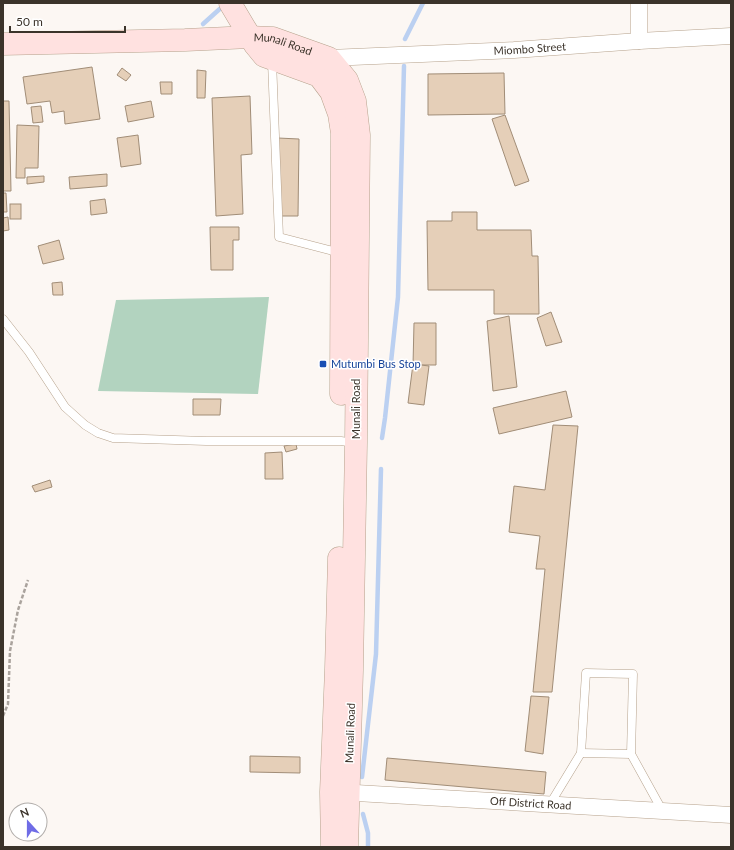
<svg xmlns="http://www.w3.org/2000/svg" width="734" height="850" font-family="Lato,sans-serif">
<style>
.green{fill:#b2d3bf}
.lines{fill:none;stroke-linecap:round;stroke-linejoin:round}
.stream{stroke:#bbd0f1;stroke-width:4.5}
.building{fill:#e5cfb8;stroke:#a18d77}
.lane-casing{stroke:#b6a28c;stroke-width:9}
.street-casing{stroke:#b6a28c;stroke-width:17}
.secondary-casing{stroke:#b6a28c;stroke-width:23}
.path{stroke:#aaa39d;stroke-width:2.5;stroke-dasharray:4 2;stroke-linecap:butt}
.lane{stroke:#fff;stroke-width:8}
.street{stroke:#fff;stroke-width:16}
.secondary{stroke:#ffe1e0;stroke-width:22}
.transit-dot{fill:#1a4fb4;stroke:#fff;stroke-width:1.5}
.labels{text-anchor:middle;stroke-width:3;stroke-linejoin:round;paint-order:stroke}
.street-label{font-size:11px;fill:#3b332a;stroke:#fff}
.transit-label{font-size:11px;fill:#164399;stroke:#fff;text-anchor:start}
</style>
<rect width="100%" height="100%" fill="#fcf7f3"/>
<path class="green" d="M269,297L258,394L98,391L116,300Z"/>
<g class="lines">
<g class="stream">
<path d="M203,24L223,6"/>
<path d="M405,39L423,3"/>
<path d="M382,438L385,418L398,297L404,66"/>
<path d="M362,777L376,654L381,469"/>
<path d="M363,814L368,833V847"/>
</g>
</g>
<g class="building">
<path d="M92,67L100,119L65,124L64,111L52,113L50,101L27,104L23,77Z"/>
<path d="M122,68L131,75L126,81L117,75Z"/>
<path d="M197,70L206,71L205,98H197Z"/>
<path d="M504,73L505,114L428,115V74Z"/>
<path d="M160,82H172V94H161Z"/>
<path d="M250,96L252,154L241,155L243,214L216,216L212,98Z"/>
<path d="M3,101H9L11,191H3Z"/>
<path d="M151,101L154,117L128,122L125,106Z"/>
<path d="M41,106L43,122L33,123L31,107Z"/>
<path d="M505,115L529,181L515,186L492,119Z"/>
<path d="M17,125L39,126L38,168H25V178H16Z"/>
<path d="M138,135L141,164L121,167L117,138Z"/>
<path d="M278,138L299,139L298,216H277Z"/>
<path d="M107,174V186L70,189L69,177Z"/>
<path d="M44,176V182L27,184V177Z"/>
<path d="M3,193H6L7,212H3Z"/>
<path d="M105,199L107,213L91,215L90,201Z"/>
<rect x="10" y="204" width="11" height="15"/>
<path d="M452,212H477V230H531L532,256H538L539,314H494V290H428L427,221H452Z"/>
<path d="M8,217L9,230L3,231V218Z"/>
<path d="M210,227H239V240H233V270H211Z"/>
<path d="M59,240L64,259L43,264L38,246Z"/>
<path d="M62,282L63,295H53L52,283Z"/>
<path d="M551,312L562,342L546,346L537,318Z"/>
<path d="M509,316L517,387L493,391L487,321Z"/>
<path d="M414,323H436V365H413Z"/>
<path d="M413,364L429,366L424,405L408,403Z"/>
<path d="M566,391L572,417L499,434L493,408Z"/>
<path d="M193,399H221L220,415H193Z"/>
<path d="M553,425L578,426L552,692H533L545,569H536L540,536L509,532L514,486L545,490Z"/>
<path d="M296,444L297,449L286,452L284,446Z"/>
<path d="M282,452L283,479H265V453Z"/>
<path d="M50,480L52,487L35,492L32,486Z"/>
<path d="M531,696L549,697L543,754L525,751Z"/>
<path d="M250,756L300,757V773L250,772Z"/>
<path d="M387,758L546,772L544,794L385,780Z"/>
</g>
<g class="lines">
<g class="lane-casing">
<g id="lane">
<path d="M272,61L279,237L341,253"/>
<path d="M3,319L29,352L65,407L85,425L98,433L113,438L206,441H341L354,443"/>
<path d="M581,753L631,754"/>
<path d="M550,804L581,753L586,673L633,674L631,754L662,810"/>
</g>
</g>
<g class="street-casing">
<g id="street">
<path d="M639,3V41"/>
<path id="s1" d="M329,58L514,50L639,41L731,36"/>
<path id="s2" d="M339,792L731,815"/>
</g>
</g>
<g class="secondary-casing">
<g id="secondary">
<path d="M230,3L255,45L264,56L319,76L331,92L339,114L342,133L341,394"/>
<path id="s3" d="M3,44L185,40L250,37L273,38L329,58L347,80L355,101L359,135L356,443L352,670L347,847"/>
<path d="M332,847L331,792L336,669L339,558"/>
</g>
</g>
<path class="path" d="M3,716L8,704L10,651L18,610L28,580"/>
<use href="#lane" class="lane"/>
<use href="#street" class="street"/>
<use href="#secondary" class="secondary"/>
</g>
<rect class="transit-dot" x="319" y="360" width="8" height="8" rx="2"/>
<g class="labels">
<g class="street-label">
<text dy="4" stroke="none"><textPath href="#s3" startOffset="281">Munali Road</textPath></text>
<text dy="4" stroke="none"><textPath href="#s1" startOffset="201">Miombo Street</textPath></text>
<text transform="translate(356 409) rotate(-90)" y="4">Munali Road</text>
<text transform="translate(350 733) rotate(-88)" y="4">Munali Road</text>
<text dy="4" stroke="none"><textPath href="#s2" startOffset="192">Off District Road</textPath></text>
</g>
<g class="transit-label">
<text x="331" y="368">Mutumbi Bus Stop</text>
</g>
</g>
<rect width="734" height="850" fill="none" stroke="#3b332a" stroke-width="8"/>
<g transform="translate(28 822) rotate(339)"><circle r="19" fill="#ffffff" stroke="#b1adaa"/>
<path d="M0-3L7 15L0 10L-7 15Z" fill="#6f6ce6"/>
<text y="-6" font-size="11" font-weight="bold" text-anchor="middle" fill="#3b332a">N</text>
</g>
<path d="M10 26v6h115v-6" fill="none" stroke="#3b332a" stroke-width="2"/>
<text x="16" y="26" font-size="12" fill="#3b332a" stroke="#ffffff" stroke-width="3" paint-order="stroke">50 m</text>
</svg>
